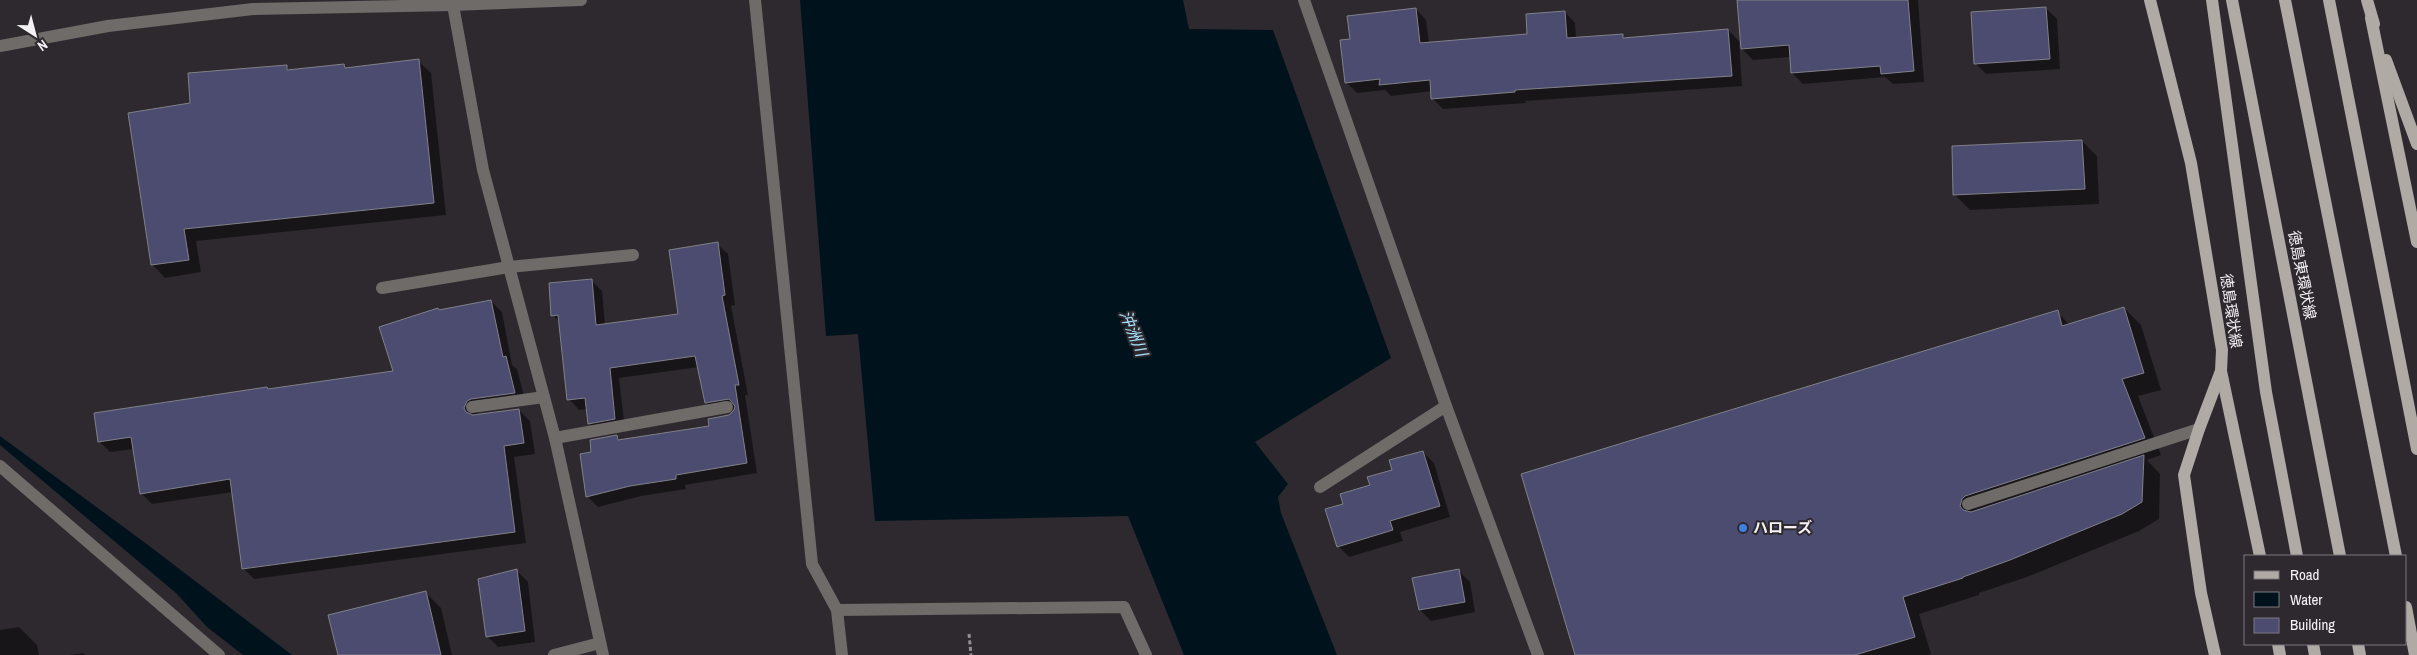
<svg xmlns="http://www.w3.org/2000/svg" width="2417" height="655" font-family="'Archivo Narrow','Noto Sans JP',sans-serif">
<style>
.water{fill:#00131d}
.shadow{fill:#0007}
.building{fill:#4b4c6f;stroke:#808189}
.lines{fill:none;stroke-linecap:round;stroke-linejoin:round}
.path{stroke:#938f93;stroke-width:3;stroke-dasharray:4 2.5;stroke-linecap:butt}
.minor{stroke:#6e6b68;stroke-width:12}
.major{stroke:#b0aaa5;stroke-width:12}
.shop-dot{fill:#3f7fe0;stroke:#2e292f;stroke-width:2}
.labels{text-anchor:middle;stroke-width:4;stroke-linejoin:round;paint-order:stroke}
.street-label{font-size:15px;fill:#f4f1f4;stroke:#2e292f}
.poi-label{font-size:15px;font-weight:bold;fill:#f4f1f4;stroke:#2e292f;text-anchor:start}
.water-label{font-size:16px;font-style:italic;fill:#a6dffb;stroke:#2e292f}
</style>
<rect width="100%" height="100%" fill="#2e292f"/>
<g class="water">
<path d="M800,0H1183L1189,29L1273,30L1391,358L1255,442L1288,484L1278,497L1281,513L1337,655H1184L1128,516L875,521L858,334L826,336Z"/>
<path d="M0,436L148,545L292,655H243L207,627L176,593L0,445Z"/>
</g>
<g class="shadow">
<path d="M1738,0H1918L1924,82L1893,84L1885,77L1803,84L1792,73L1791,57L1753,60L1742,49Z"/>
<path d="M2046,8L2057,19L2060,69L1986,74L1975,63Z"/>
<path d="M1416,9L1426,20L1429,43L1529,35L1565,12L1575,23L1576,38L1623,35L1626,39L1728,30L1739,41L1742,86L1525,101L1526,103L1443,109L1432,98V91L1391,96L1385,90L1357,93L1346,82L1352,40Z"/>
<path d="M418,61L431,73L446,215L196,241L201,272L165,278L153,265L130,114L192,104L286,66L291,71L344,65L348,69Z"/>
<path d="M2082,141L2097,156L2099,204L1970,210L1955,195Z"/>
<path d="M717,244L728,254L735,305L731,306L748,395H745L757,473L685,485L686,489L641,496L598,507L587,496L593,453L617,436L621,441L711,427L733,415L735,409L716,413L706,402L699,367L619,378L625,429L599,434L589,423L587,409L579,410L569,399L560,323L553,315L592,281L602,291L605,325L680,315Z"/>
<path d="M491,301L502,312L512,365L517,369L526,404L478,412L476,416L519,410L530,421L535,454L514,457L526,543L254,579L243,568L233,492L152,504L141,493L134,449L110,452L99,441L269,391L395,372L440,311Z"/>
<path d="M2124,308L2141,325L2161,390L2138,396L2161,455L2147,460L2160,474L2159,519L2139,531L2027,577L1979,593V595L1919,614L1931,654L1928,655H1577L2057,312L2070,325Z"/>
<path d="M1423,452L1434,463L1450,517L1400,532L1403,541L1349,557L1338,546L1344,505Z"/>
<path d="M517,571L528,582L535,642L498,647L487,636Z"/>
<path d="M1459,571L1470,582L1475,612L1431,621L1420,610L1414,579Z"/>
<path d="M426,593L441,608L452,655H340Z"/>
<path d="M19,627L37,645L39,655H0V630Z"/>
<path d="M83,653L85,655H70Z"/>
</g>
<g class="building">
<path d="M1737,0H1908L1914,71L1881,74L1880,66L1791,73L1789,45L1741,49Z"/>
<path d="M2046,7L2050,59L1974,64L1971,12Z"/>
<path d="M1416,8L1420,43L1527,34L1526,14L1565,11L1567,38L1623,34V38L1728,29L1732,76L1515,90V92L1431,99L1430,80L1379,85L1380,79L1345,83L1340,40L1350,39L1347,16Z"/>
<path d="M419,59L434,203L184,229L189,260L151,265L128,113L190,103L188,73L287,65V70L344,64L345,68Z"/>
<path d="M2082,140L2085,189L1953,195L1952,146Z"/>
<path d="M718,242L725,295L722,296L739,385H735L747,463L676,475V479L630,486L586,497L580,454L591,452L590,440L617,435L618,440L709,426L708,419L729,415L734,410L735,406L729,399L705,403L695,356L610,368L615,419L588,424L585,398L567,400L558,315L551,316L549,283L592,279L596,325L678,314L669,250Z"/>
<path d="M491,300L503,357L506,356L515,393L471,399L467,401L464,408L466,412L473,415L519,409L524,443L504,446L515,532L242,569L230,479L140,494L131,437L98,442L94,413L267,387L268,389L393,371L379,327L438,308L439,310Z"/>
<path d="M2124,307L2144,373L2122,379L2145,438L1965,496L1962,499L1960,506L1963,510L1971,512L2144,455L2142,502L2122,514L2010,560L1963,577V578L1903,597L1915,637L1855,655H1575L1521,474L2058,310L2062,326Z"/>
<path d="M1423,451L1440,506L1390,521L1393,530L1337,547L1325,509L1343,504L1340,494L1370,485L1367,477L1392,470L1389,460Z"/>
<path d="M517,569L525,631L486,637L478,579Z"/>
<path d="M1459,569L1465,602L1419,610L1412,578Z"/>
<path d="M426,591L441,655H338L328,615Z"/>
</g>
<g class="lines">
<path class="path" d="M969,634L971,655"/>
<g class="minor">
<path d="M755,0L812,564L837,610L842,655"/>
<path d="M1304,0L1446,406L1538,655"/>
<path d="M453,5L483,170L555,438L603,655"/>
<path d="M0,46L108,26L253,9L453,5L581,0"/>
<path d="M382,288L509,267L633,255"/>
<path d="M472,407L544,397"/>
<path d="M555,438L727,407"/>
<path d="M0,466L219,655"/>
<path d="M1320,487L1446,406"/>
<path d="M1968,504L2199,429"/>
<path d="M837,610L1124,607L1146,655"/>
<path d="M554,655L600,643"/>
</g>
<g class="major">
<path d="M2150,0L2191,163L2222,350L2221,371L2199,429L2184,475L2201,593L2215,655"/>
<path d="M2212,0L2266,392L2297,556"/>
<path d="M2232,0L2340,556"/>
<path d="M2285,0L2396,556"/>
<path d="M2329,0L2417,449"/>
<path d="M2367,0L2374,24"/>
<path d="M2371,18L2417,242"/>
<path d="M2386,60L2417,144"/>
<path d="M2221,371L2260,556"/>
<path d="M2406,607L2415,655"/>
<path d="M2278,644L2280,655"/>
<path d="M2313,644L2315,655"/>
<path d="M2358,644L2360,655"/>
</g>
</g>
<circle class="shop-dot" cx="1743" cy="528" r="5"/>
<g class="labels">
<g class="street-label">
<text transform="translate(2302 275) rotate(79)" y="5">徳島東環状線</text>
<text transform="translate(2231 311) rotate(82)" y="5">徳島環状線</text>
</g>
<g class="poi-label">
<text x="1753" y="533">ハローズ</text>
</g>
<g class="water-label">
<text transform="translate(1134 333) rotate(68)" y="6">沖洲川</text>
</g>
</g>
<rect x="2244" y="555" width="162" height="90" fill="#2e292f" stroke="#7d797e"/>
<rect x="2254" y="571" width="25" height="8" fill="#b0aaa5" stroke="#7d797e"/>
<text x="2290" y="580" font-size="15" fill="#f4f1f4">Road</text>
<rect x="2254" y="592" width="25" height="15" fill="#00131d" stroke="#7d797e"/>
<text x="2290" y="605" font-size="15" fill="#f4f1f4">Water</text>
<rect x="2254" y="618" width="25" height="15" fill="#4b4c6f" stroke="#7d797e"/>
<text x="2290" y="630" font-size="15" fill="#f4f1f4">Building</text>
<g transform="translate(35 35) rotate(144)" stroke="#2e292f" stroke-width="4" paint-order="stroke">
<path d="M0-4L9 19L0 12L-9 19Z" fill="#f4f1f4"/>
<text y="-8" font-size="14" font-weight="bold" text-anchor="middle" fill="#f4f1f4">N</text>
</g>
</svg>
